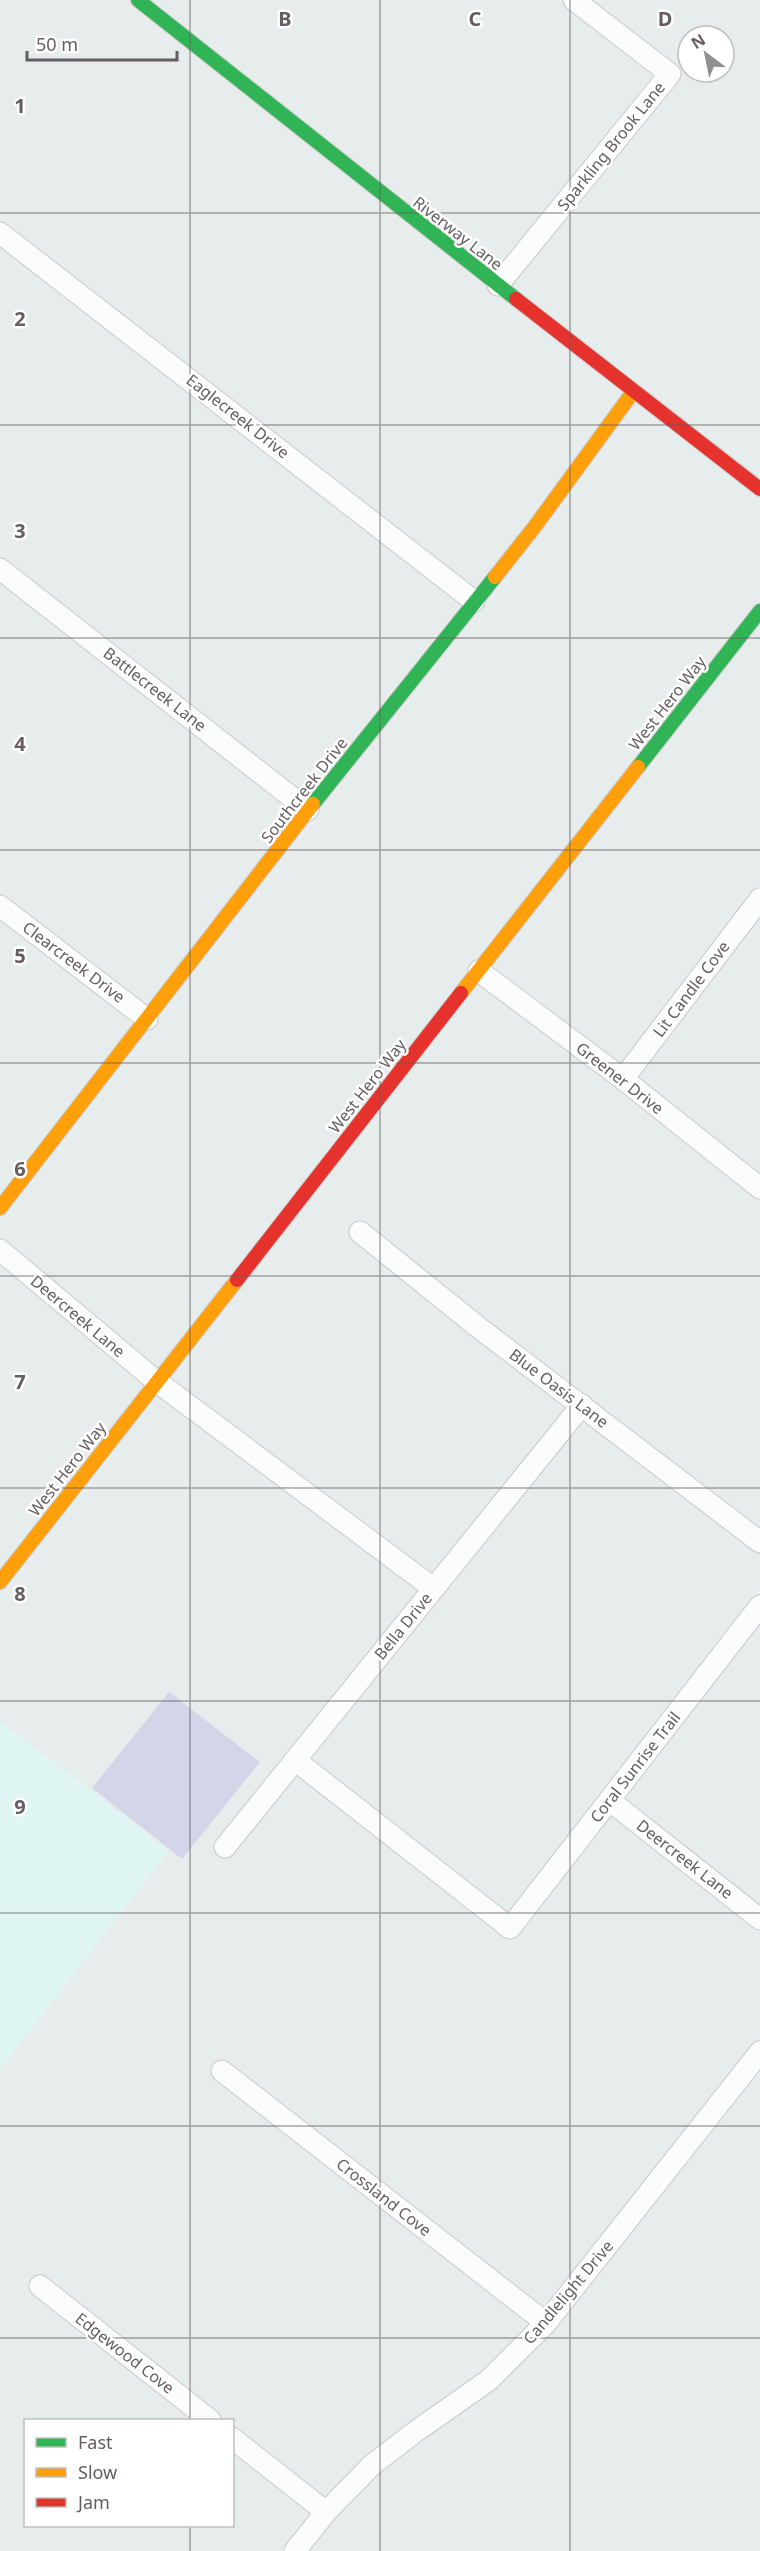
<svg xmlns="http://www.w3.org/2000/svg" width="760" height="2551" font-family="'Noto Sans',sans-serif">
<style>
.commercial{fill:#e0f6f4}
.green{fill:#d5d5e9}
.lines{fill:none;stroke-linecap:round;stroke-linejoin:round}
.street-casing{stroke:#c9cac9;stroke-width:23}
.fast-casing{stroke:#c9c9c9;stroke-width:16}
.slow-casing{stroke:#c9c9c9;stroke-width:16}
.jam-casing{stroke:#c9c9c9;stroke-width:16}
.street{stroke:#fbfcfc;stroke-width:21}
.fast{stroke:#30b455;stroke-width:14}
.slow{stroke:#ff9f0a;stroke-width:14}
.jam{stroke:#e5322d;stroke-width:14}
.grid{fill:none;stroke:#655d5f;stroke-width:1.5;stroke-opacity:0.55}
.labels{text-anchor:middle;stroke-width:5;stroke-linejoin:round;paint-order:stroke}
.street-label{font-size:16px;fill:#655d5f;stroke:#fff}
.grid-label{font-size:20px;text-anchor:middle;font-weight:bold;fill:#655d5f;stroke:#fff;stroke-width:5;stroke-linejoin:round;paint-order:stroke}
</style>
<rect width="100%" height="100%" fill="#e7edec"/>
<path class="commercial" d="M0,1721L169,1851L0,2069Z"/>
<path class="green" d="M169,1692L260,1762L182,1859L92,1788Z"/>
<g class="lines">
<g class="street-casing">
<g id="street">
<path d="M0,233L474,601"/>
<path d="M498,285L670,74L574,0"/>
<path d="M0,569L308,810"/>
<path d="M0,906L147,1019"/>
<path d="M479,971L623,1079L760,1188"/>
<path d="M623,1079L760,899"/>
<path d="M360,1232L478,1327L760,1542"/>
<path d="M0,1250L156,1381L433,1588"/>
<path d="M295,1760L510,1928L760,1606"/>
<path d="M609,1800L760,1919"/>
<path d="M225,1847L582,1405"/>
<path d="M222,2071L546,2323"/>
<path d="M40,2286L210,2420"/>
<path d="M232,2438L326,2512"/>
<path d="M295,2551L326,2512L372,2465L415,2432L489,2380L546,2323L760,2052"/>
</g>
</g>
<g class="fast-casing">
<g id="fast">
<path d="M138,0L516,299"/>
<path d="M638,767L760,611"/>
<path d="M313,804L495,577"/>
</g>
</g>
<g class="slow-casing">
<g id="slow">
<path d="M495,577L536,525L633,392"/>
<path d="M461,993L638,767"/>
<path d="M0,1208L313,804"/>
<path d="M0,1582L237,1280"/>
</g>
</g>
<g class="jam-casing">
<g id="jam">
<path d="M516,299L760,489"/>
<path d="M237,1280L461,993"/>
</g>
</g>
<use href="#street" class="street"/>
<use href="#fast" class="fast"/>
<use href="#slow" class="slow"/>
<use href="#jam" class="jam"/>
</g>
<path class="grid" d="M190,0V2420M380,0V2551M570,0V2551M0,213H760M0,425H760M0,638H760M0,850H760M0,1063H760M0,1276H760M0,1488H760M0,1701H760M0,1913H760M0,2126H760M0,2338H760M190,2526V2551"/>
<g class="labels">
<g class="street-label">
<text transform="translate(611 146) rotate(-51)" y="6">Sparkling Brook Lane</text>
<text transform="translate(458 233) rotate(38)" y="6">Riverway Lane</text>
<text transform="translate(238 416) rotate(38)" y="6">Eaglecreek Drive</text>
<text transform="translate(155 689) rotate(38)" y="6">Battlecreek Lane</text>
<text transform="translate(667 703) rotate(-52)" y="6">West Hero Way</text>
<text transform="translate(304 790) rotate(-52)" y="6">Southcreek Drive</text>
<text transform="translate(74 962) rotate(37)" y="6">Clearcreek Drive</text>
<text transform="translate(691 989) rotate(-53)" y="6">Lit Candle Cove</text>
<text transform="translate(620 1078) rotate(38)" y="6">Greener Drive</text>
<text transform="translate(367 1086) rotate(-52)" y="6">West Hero Way</text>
<text transform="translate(78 1316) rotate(40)" y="6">Deercreek Lane</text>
<text transform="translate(559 1388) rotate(37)" y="6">Blue Oasis Lane</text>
<text transform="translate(67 1469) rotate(-52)" y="6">West Hero Way</text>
<text transform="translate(403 1626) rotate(-51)" y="6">Bella Drive</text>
<text transform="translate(635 1767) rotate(-52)" y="6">Coral Sunrise Trail</text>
<text transform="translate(685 1859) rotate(38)" y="6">Deercreek Lane</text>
<text transform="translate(384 2197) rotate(38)" y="6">Crossland Cove</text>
<text transform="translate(568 2292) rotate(-50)" y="6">Candlelight Drive</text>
<text transform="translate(125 2353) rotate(38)" y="6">Edgewood Cove</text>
</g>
</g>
<g class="grid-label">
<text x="285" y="26">B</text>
<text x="475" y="26">C</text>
<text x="665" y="26">D</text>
<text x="20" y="113">1</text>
<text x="20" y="326">2</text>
<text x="20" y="538">3</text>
<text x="20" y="751">4</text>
<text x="20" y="963">5</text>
<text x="20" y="1176">6</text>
<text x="20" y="1389">7</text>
<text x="20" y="1601">8</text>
<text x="20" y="1814">9</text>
</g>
<rect x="24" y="2419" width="210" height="108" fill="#ffffff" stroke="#c1bebf" stroke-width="1.5"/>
<rect x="36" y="2438" width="30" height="9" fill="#30b455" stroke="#c1bebf" stroke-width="1.5"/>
<text x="78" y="2449" font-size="18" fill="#655d5f">Fast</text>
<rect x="36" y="2468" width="30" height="9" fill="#ff9f0a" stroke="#c1bebf" stroke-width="1.5"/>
<text x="78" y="2479" font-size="18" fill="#655d5f">Slow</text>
<rect x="36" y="2498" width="30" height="9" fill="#e5322d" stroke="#c1bebf" stroke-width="1.5"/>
<text x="78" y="2509" font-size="18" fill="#655d5f">Jam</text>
<g transform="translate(706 54) rotate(328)"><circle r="28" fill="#ffffff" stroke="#c1bebf" stroke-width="1.5"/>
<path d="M0-4.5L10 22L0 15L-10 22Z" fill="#928f90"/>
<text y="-9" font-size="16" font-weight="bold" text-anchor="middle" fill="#655d5f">N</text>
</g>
<path d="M27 51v9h150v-9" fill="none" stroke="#655d5f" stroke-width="3"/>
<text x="36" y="51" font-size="18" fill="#655d5f" stroke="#ffffff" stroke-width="4.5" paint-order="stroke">50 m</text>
</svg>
